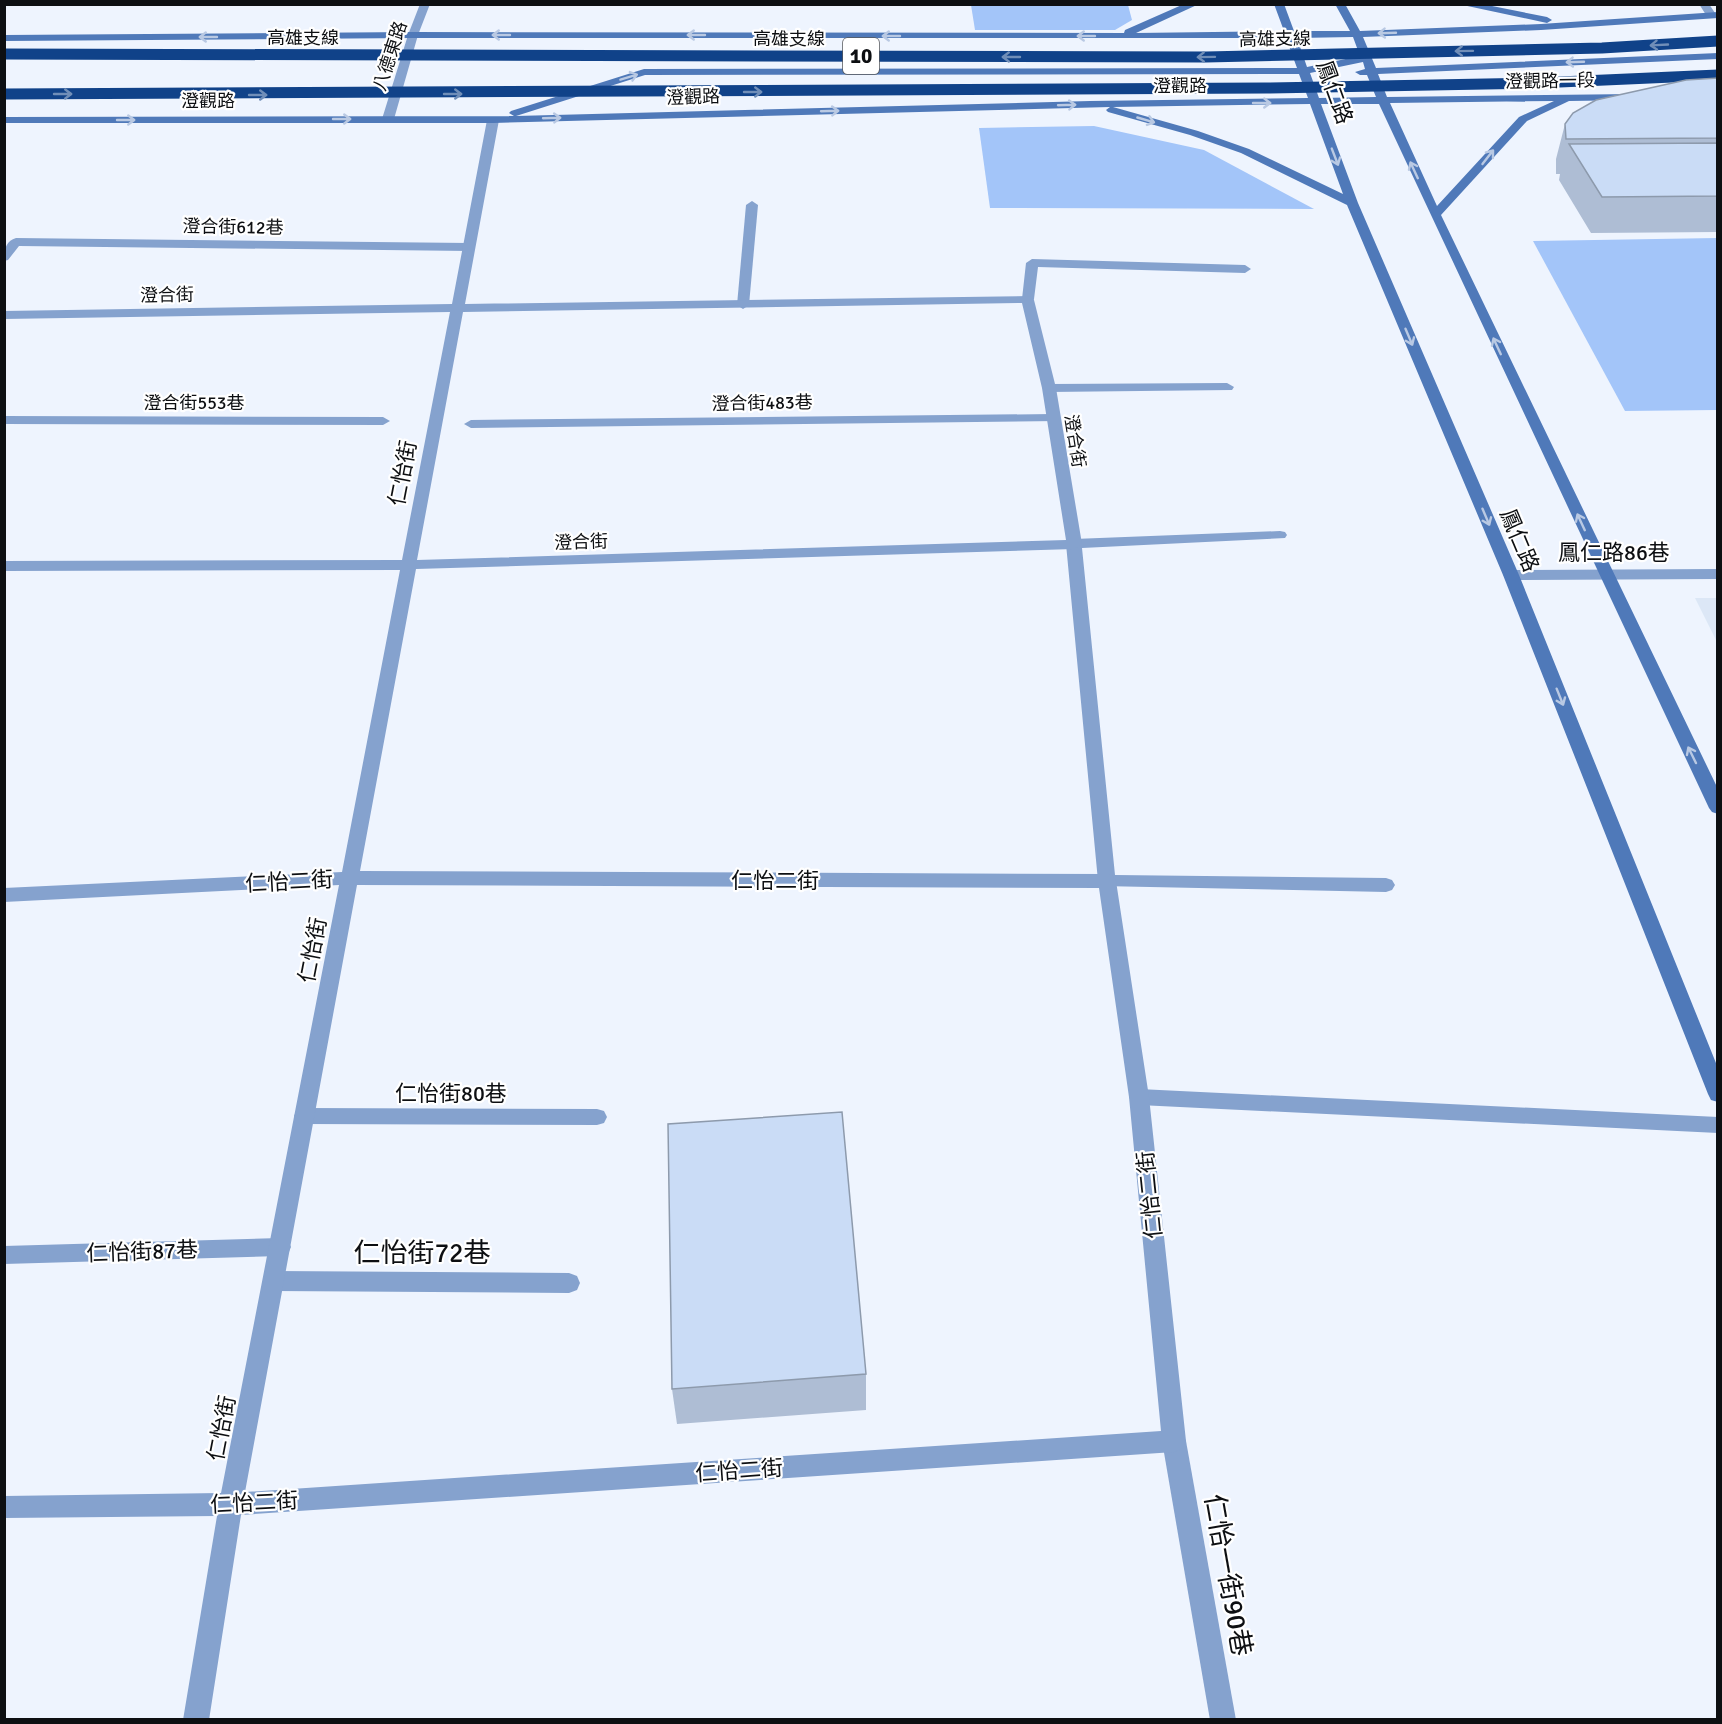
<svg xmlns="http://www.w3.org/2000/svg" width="1722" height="1724" font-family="Signika,'Noto Sans TC',sans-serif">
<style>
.built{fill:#dce7f6}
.green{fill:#a3c5f9}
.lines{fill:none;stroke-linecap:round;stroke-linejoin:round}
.lane{fill:#85a2ce;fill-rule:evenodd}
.street{fill:#85a2ce;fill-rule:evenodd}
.secondary{fill:#4f79b9;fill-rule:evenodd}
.highway-bridge{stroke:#104289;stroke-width:11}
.wall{fill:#aebdd4}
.building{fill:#cadcf6;stroke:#8d9aac;stroke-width:1.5}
.oneway{stroke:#b9c9e3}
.oneway2{stroke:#708eb8}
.labels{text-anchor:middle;stroke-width:4.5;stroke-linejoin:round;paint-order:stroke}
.far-street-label{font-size:18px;fill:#0d0f12;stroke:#fff}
.shield{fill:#fff;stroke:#565759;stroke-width:1.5}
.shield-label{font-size:21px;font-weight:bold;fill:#0d0f12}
.street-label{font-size:22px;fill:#0d0f12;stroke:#fff}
.near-street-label{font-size:27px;fill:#0d0f12;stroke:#fff}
</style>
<rect width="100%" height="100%" fill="#eef4fe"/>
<path class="built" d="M1695,598H1717V642Z"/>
<g class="green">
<path d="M971,5H1128L1132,20L1115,30H975Z"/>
<path d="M1094,126L1204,150L1314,209L990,208L979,128Z"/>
<path d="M1717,238V410L1625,411L1533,241Z"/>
</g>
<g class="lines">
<g class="lane">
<path d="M1699,4H1709L1717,16L1716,18H1708Z"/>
<path d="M752,201L758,205L749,305L743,309L737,305L746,205Z"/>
<path d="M16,238L469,243L475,247L469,251L19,246L8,260L4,261C4,251 5,241 16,238Z"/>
<path d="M1032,259L1245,265L1251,269L1245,273L1038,267L1034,299L1028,303L1022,299L1026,263Z"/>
<path d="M1227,383L1234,387L1232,390L1049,392L1042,388L1049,384Z"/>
<path d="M1053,414L1058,415L1060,418L1058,421L471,428L464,424L471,420Z"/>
<path d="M4,416L383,417L390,421L383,425L4,424Z"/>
<path d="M1280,531L1285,532L1287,535L1285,538L1082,548L1115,875L1386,878L1392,880L1395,885L1392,890L1386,892L1101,886L1098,881L1066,544L1074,539Z"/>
<path d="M1718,569V579L1511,580L1503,575L1511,570Z"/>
<path d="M1139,1089L1718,1117V1133L1139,1105L1132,1103L1129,1097L1132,1091Z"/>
<path d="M304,1108L597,1109L604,1111L607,1117L604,1123L597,1125L304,1124L297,1122L294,1116L297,1110Z"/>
<path d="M280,1238L288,1240L291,1247L288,1254L280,1256L4,1264V1246Z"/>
<path d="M274,1271L569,1273L577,1276L580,1283L577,1290L569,1293L274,1291L266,1288L263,1281L266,1274Z"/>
<path d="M1174,1430L1182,1433L1186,1441L1236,1720H1210L1162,1441L1166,1433Z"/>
</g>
<g class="street">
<path d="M420,4H430L418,35L394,119L388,122L384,121L382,119L408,35Z"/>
<path d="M493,117L499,120L465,304L1033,296L1056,388L1082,544L1074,549L416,569L360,871L1107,874L1113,876L1116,881L1149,1097L1186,1441L1182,1449L1174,1452L241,1515L209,1720H183L217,1516L4,1518V1496L221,1493L339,885L4,902V888L342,872L400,570L4,571V561L402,560L450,312L4,319V311L452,304L487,120ZM1022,303L1042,388L1066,540L417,560L463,312ZM357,885L1099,888L1129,1097L1161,1431L245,1492Z"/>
</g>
<g class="secondary">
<path d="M1184,4H1199L1136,33L1284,31L1274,4H1284L1294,31H1350L1335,4H1345L1360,31L1541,24L1718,12V18L1541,30L1363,37L1376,68L1718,53V59L1378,74L1387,97L1635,94L1640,97L1635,100L1569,101L1527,121L1441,215L1718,789V814L1712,812L1709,808L1379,104H1321L1358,203L1519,575L1718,1068V1102L1711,1100L1708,1094L1503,575L1347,205L1241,153L1190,135L1108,112L1106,110L1110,107L493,123H4V117L514,116L509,113L511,111L644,69L1297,68L1286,38H413L4,41V35L413,32L1124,33L1125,30ZM1353,37L1360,56L1307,67L1297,38ZM1363,62L1365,69L1355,72L1360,75H1367L1376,97L1319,98L1310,73ZM1299,74L1308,98L1090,101L516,116L645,75ZM1554,101L1519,117L1437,206L1390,103ZM1310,104L1343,194L1249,149L1198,131L1113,107Z"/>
<path d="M1458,4H1482L1547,17L1552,20L1547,23Z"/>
</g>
<g class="highway-bridge">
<path d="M4,54L1206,57L1602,48L1718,41"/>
<path d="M4,94L1266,88L1537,83L1718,75"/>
</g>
</g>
<g class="wall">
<path d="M1718,78V232L1591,233L1559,180L1560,174H1556V159L1565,124Z"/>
<path d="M866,1374V1410L677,1424L672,1389Z"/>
</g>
<g class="building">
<path d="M1718,78V138L1566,139L1565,124L1573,113L1596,100L1686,80Z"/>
<path d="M1718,143V196L1602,197L1569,144Z"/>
<path d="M842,1112L866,1374L672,1389L668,1124Z"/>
</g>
<defs><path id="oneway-shaft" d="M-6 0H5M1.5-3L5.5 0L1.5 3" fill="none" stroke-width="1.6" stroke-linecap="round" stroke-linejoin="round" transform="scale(1.5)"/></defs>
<g class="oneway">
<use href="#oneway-shaft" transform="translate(1387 33) rotate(178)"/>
<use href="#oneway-shaft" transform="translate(501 35) rotate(-180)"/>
<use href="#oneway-shaft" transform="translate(696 35) rotate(-180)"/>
<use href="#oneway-shaft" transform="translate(891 36) rotate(-180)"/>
<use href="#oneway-shaft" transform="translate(1086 36) rotate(-180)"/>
<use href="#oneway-shaft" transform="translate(208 37) rotate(180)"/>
<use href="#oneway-shaft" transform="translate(1575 62) rotate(178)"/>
<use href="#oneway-shaft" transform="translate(629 77) rotate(-17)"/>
<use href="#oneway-shaft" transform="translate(1262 103)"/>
<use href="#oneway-shaft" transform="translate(1067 105) rotate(-2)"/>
<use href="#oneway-shaft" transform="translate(830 111) rotate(-2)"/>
<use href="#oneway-shaft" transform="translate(552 118) rotate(-2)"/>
<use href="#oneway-shaft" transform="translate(342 119)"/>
<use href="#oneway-shaft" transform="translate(126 120)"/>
<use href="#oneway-shaft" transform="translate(1146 120) rotate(16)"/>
<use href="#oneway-shaft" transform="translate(1335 157) rotate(69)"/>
<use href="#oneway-shaft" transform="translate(1488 157) rotate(-52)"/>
<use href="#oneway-shaft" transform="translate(1414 170) rotate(-115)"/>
<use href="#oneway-shaft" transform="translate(1409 337) rotate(67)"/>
<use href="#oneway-shaft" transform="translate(1497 346) rotate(-115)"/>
<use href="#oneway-shaft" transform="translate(1486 517) rotate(67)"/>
<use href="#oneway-shaft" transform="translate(1581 522) rotate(-115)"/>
<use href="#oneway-shaft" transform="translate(1560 697) rotate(68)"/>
<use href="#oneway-shaft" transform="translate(1692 755) rotate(-116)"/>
</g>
<g class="oneway2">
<use href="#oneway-shaft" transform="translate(1659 45) rotate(177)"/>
<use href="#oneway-shaft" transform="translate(1464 51) rotate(179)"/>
<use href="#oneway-shaft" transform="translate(1011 57) rotate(-180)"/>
<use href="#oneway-shaft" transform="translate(1206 57) rotate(179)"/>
<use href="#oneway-shaft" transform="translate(753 92)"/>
<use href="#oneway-shaft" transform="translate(63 94)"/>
<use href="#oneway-shaft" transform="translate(453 94)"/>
<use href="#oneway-shaft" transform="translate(258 95)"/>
</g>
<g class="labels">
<g class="far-street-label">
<text x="303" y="44">高雄支線</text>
<text x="789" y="45">高雄支線</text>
<text transform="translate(1275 39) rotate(-1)" y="6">高雄支線</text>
<text transform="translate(390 56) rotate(-72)" y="6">八德東路</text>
<text transform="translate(1550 81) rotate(-1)" y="6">澄觀路一段</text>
<text x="1180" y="92">澄觀路</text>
<text transform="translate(693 97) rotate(-2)" y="6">澄觀路</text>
<text x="208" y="107">澄觀路</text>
<text transform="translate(233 227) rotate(1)" y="6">澄合街612巷</text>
<text transform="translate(167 295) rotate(-1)" y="6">澄合街</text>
<text x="194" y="409">澄合街553巷</text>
<text transform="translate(762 403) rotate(-1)" y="6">澄合街483巷</text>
<text transform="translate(1075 441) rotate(81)" y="6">澄合街</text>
<text transform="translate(581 542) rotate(-2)" y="6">澄合街</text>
</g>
<rect class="shield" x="843" y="38" width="36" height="36" rx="4.5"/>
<g class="shield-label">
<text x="861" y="63">10</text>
</g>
<g class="street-label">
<text transform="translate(1335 92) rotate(70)" y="8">鳳仁路</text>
<text transform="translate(402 473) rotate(-79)" y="8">仁怡街</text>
<text transform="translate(1520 540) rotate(67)" y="8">鳳仁路</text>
<text x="1614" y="560">鳳仁路86巷</text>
<text x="775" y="888">仁怡二街</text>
<text transform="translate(289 881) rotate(-3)" y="8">仁怡二街</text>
<text transform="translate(312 950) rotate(-79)" y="8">仁怡街</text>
<text x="451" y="1101">仁怡街80巷</text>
<text transform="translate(1149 1195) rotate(-96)" y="8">仁怡二街</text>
<text transform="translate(142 1251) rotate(-2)" y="8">仁怡街87巷</text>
<text transform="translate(221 1428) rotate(-79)" y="8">仁怡街</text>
<text transform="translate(739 1470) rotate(-4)" y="8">仁怡二街</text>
<text transform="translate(254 1502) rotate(-3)" y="8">仁怡二街</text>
</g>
<g class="near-street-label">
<text x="422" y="1262">仁怡街72巷</text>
<text transform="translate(1228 1575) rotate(80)" y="9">仁怡一街90巷</text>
</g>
</g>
<rect width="1722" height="1724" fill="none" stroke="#0d0f12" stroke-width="12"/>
</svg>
